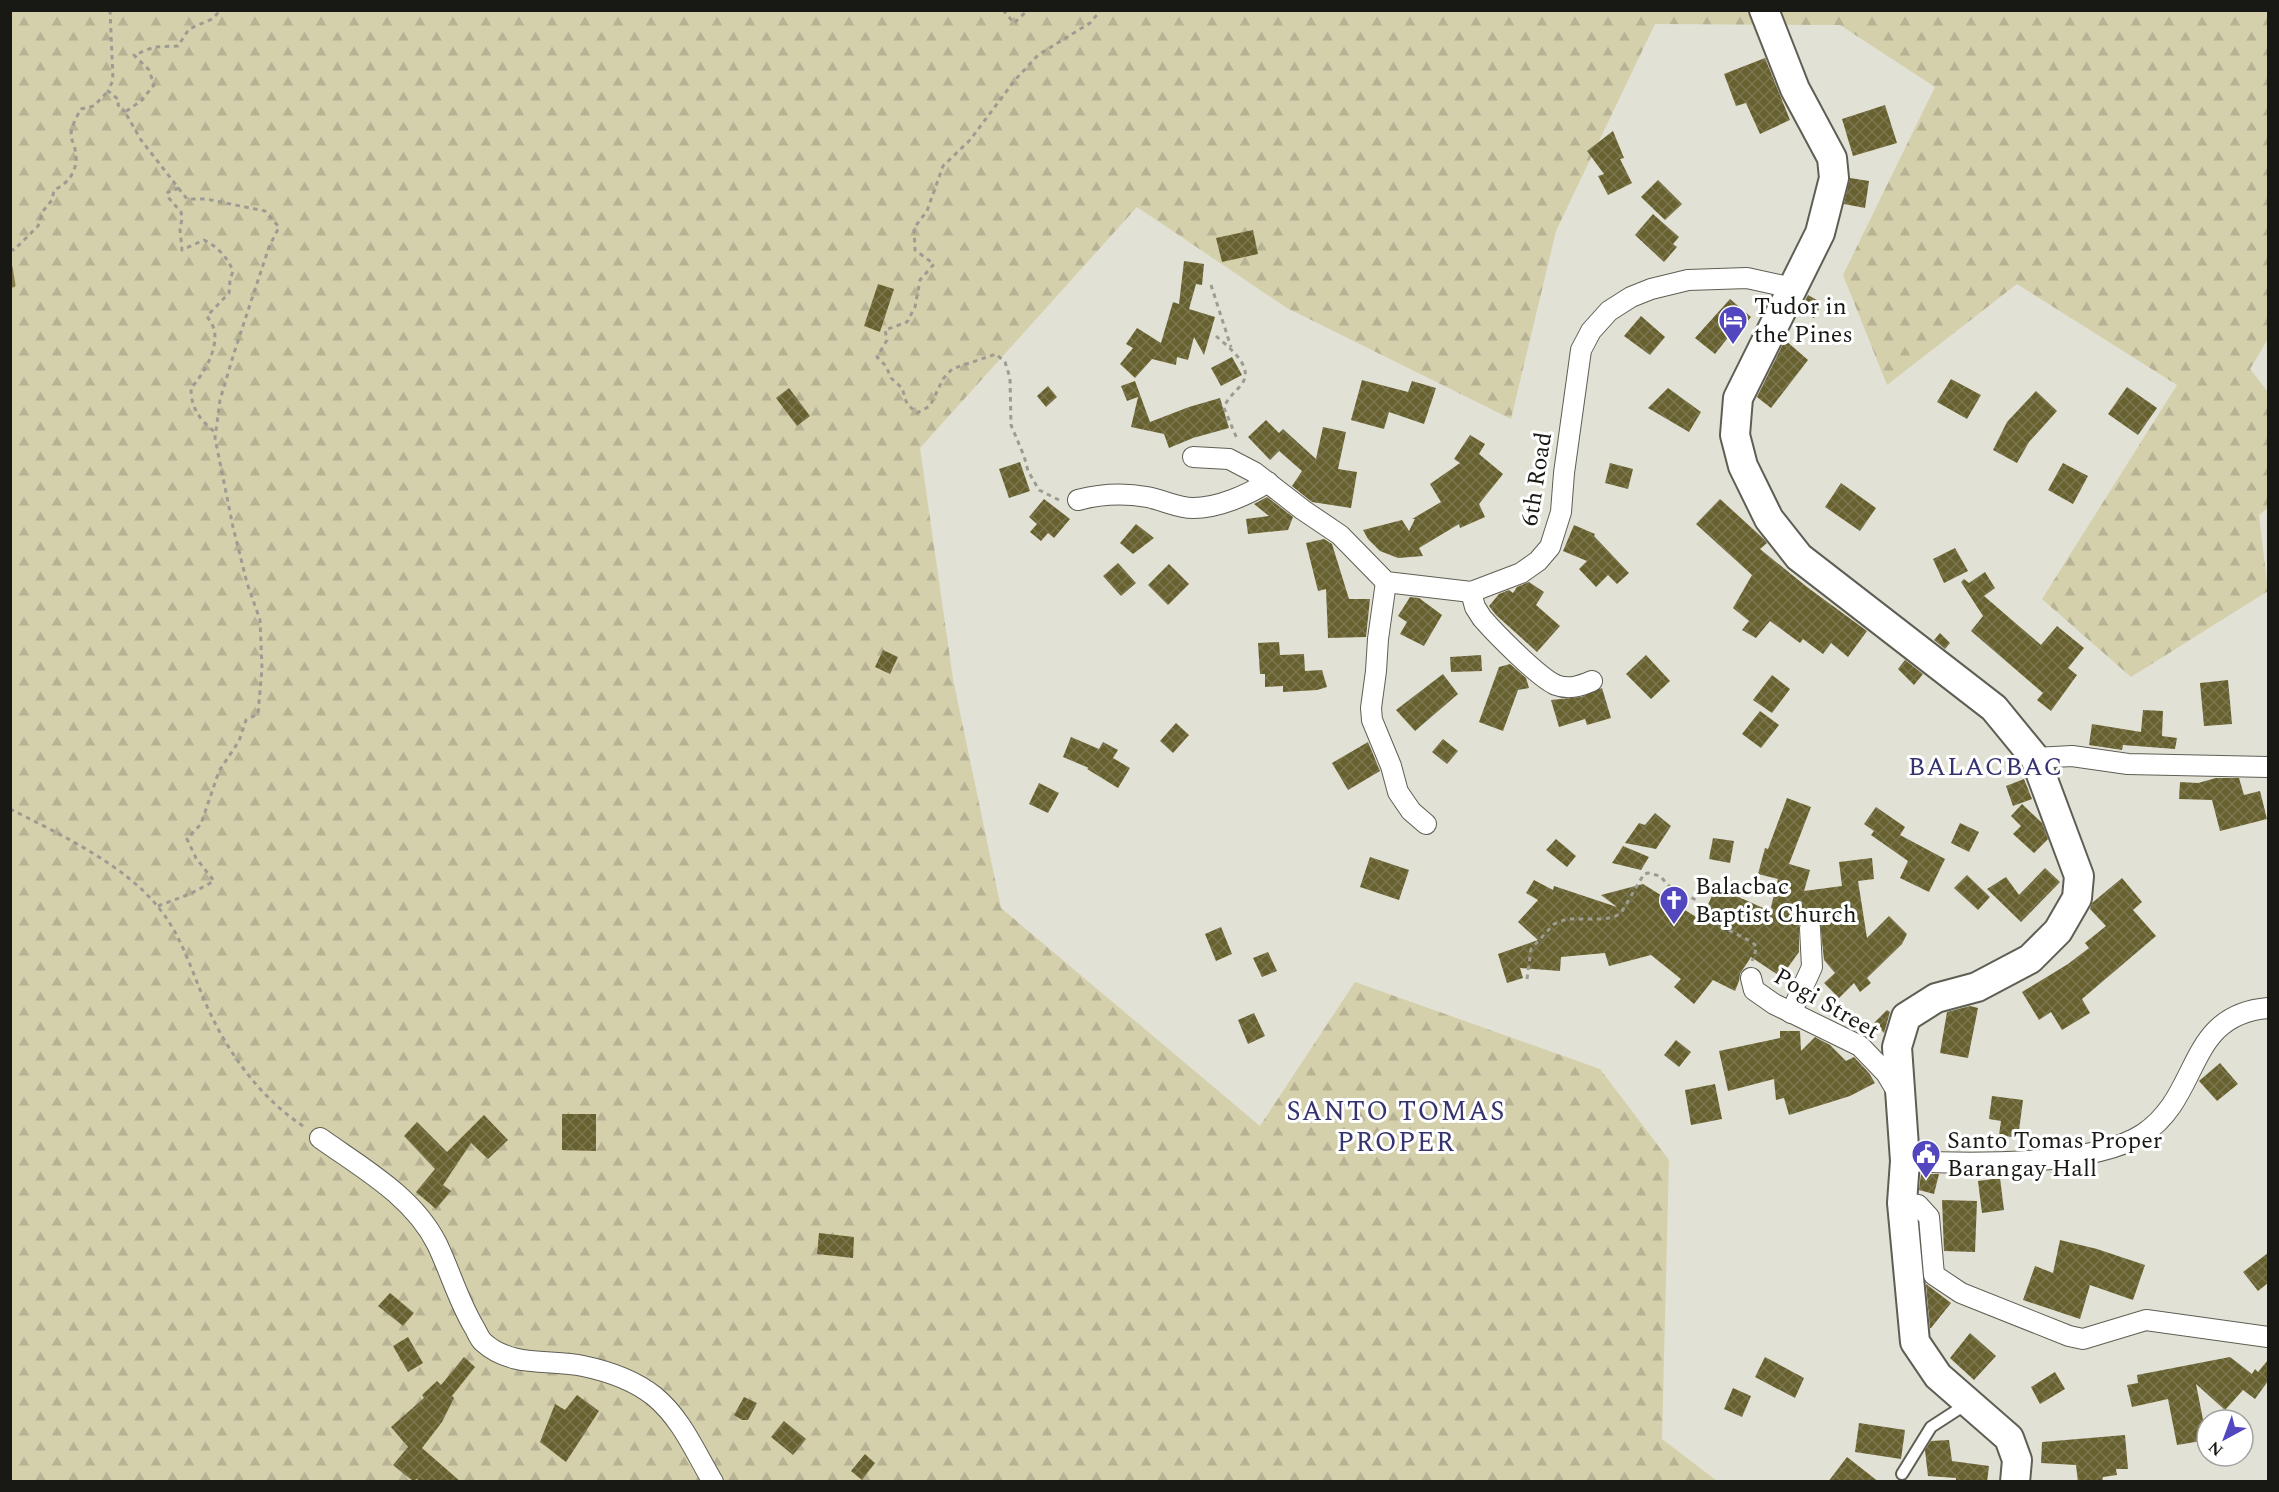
<svg xmlns="http://www.w3.org/2000/svg" width="2279" height="1492" font-family="Spectral,serif">
<style>
.forest{fill:url(#forest-firs)}
.lines{fill:none;stroke-linecap:round;stroke-linejoin:round}
.stream{stroke:#8e8655;stroke-width:5}
.building{fill:url(#building-cross-hatch)}
.service-casing{stroke:#5f5e54;stroke-width:14}
.minor-casing{stroke:#5f5e54;stroke-width:22}
.secondary-casing{stroke:#5f5e54;stroke-width:32}
.path{stroke:#9d9c93;stroke-width:3;stroke-dasharray:4.5 4.5;stroke-linecap:butt}
.service{stroke:#fff;stroke-width:10}
.minor{stroke:#fff;stroke-width:20}
.secondary{stroke:#fff;stroke-width:28}
.labels{text-anchor:middle;stroke-width:6;stroke-linejoin:round;paint-order:stroke}
.poi-label{font-size:24px;fill:#181814;stroke:#fff;text-anchor:start}
.street-label{font-size:24px;fill:#181814;stroke:#fff}
.neighbourhood-label{font-size:26px;letter-spacing:1.5px;fill:#35336f;stroke:#fff}
.quarter-label{font-size:27px;letter-spacing:1.5px;fill:#35336f;stroke:#fff}
</style>
<defs>
<pattern id="forest-firs" width="22" height="20" patternUnits="userSpaceOnUse" patternTransform="scale(1.5)"><rect width="22" height="20" fill="#d5d0ac"/><path d="M5 1l3.5 6h-7zM16 11l3.5 6h-7z" fill="#b6b293"/></pattern>
<pattern id="building-cross-hatch" width="8" height="8" patternUnits="userSpaceOnUse" patternTransform="scale(1.5)"><rect width="8" height="8" fill="#67602f"/><path d="M0 0l8 8M0 8l8-8" fill="none" stroke="#7c7651"/></pattern>
</defs>
<rect width="100%" height="100%" fill="#e2e1d5"/>
<path class="forest" d="M10,11H2268V339L2250,369L2268,392V508L2259,515L2268,591L2131,677L2042,599L2177,385L2017,284L1887,385L1843,275L1935,87L1840,25L1655,24L1556,231L1511,419L1287,308L1137,207L920,448L953,679L1001,908L1260,1126L1355,982L1600,1069L1669,1160L1662,1439L1717,1481H11Z"/>
<g class="lines">
<g class="stream">
<path d="M10,11L11,10"/>
<path d="M10,267L13,285"/>
</g>
</g>
<g class="building">
<path d="M1765,58L1790,120L1760,134L1746,103L1736,106L1724,74Z"/>
<path d="M1885,105L1897,143L1853,156L1842,119Z"/>
<path d="M1613,131L1624,158L1620,159L1632,183L1608,195L1598,176L1604,174L1587,151Z"/>
<path d="M1850,178L1869,181L1865,208L1844,204Z"/>
<path d="M1658,180L1682,204L1665,220L1641,197Z"/>
<path d="M1653,214L1679,237L1673,244L1677,247L1664,262L1635,235Z"/>
<path d="M1253,230L1258,254L1222,262L1216,238Z"/>
<path d="M1184,261L1204,264L1202,285L1196,284L1189,309L1215,317L1204,355L1194,337L1188,360L1177,357L1176,365L1152,359L1135,378L1120,364L1133,348L1126,344L1137,328L1161,343L1173,302L1179,304Z"/>
<path d="M878,284L894,289L880,332L864,326Z"/>
<path d="M1808,295L1822,303L1814,318L1800,311Z"/>
<path d="M1730,299L1751,317L1733,338L1730,335L1715,354L1695,338Z"/>
<path d="M1641,316L1665,337L1650,355L1624,336Z"/>
<path d="M1785,340L1808,360L1771,408L1757,397Z"/>
<path d="M1232,357L1242,375L1221,386L1211,368Z"/>
<path d="M1951,379L1981,395L1967,419L1937,402Z"/>
<path d="M1362,380L1408,392L1412,381L1436,388L1424,424L1389,412L1384,429L1351,420Z"/>
<path d="M1135,381L1150,422L1189,407L1220,398L1229,428L1193,438L1169,448L1164,434L1131,427L1138,397L1127,401L1121,386Z"/>
<path d="M1048,386L1057,397L1046,407L1037,396Z"/>
<path d="M2127,387L2157,408L2138,435L2108,414Z"/>
<path d="M789,388L810,416L797,426L776,398Z"/>
<path d="M1668,388L1701,412L1689,432L1648,408Z"/>
<path d="M2036,391L2057,411L2029,442L2017,463L1993,450L2007,422Z"/>
<path d="M1266,420L1279,433L1283,429L1316,459L1323,427L1346,432L1338,469L1357,472L1351,508L1312,502L1292,486L1302,471L1279,451L1270,460L1248,437Z"/>
<path d="M1470,435L1485,444L1479,454L1503,474L1479,504L1485,517L1460,528L1459,524L1419,548L1423,556L1398,558L1380,551L1368,539L1363,530L1402,520L1409,531L1415,519H1412L1441,502L1430,484L1460,463L1454,459Z"/>
<path d="M1020,462L1030,491L1009,498L999,469Z"/>
<path d="M1610,463L1633,469L1628,489L1605,483Z"/>
<path d="M2063,463L2088,476L2073,504L2048,490Z"/>
<path d="M1841,483L1876,508L1860,531L1825,507Z"/>
<path d="M1267,497L1293,517L1288,530L1248,534L1246,519L1269,516L1254,504Z"/>
<path d="M1044,499L1070,519L1054,538L1048,533L1041,541L1030,532L1037,524L1029,517Z"/>
<path d="M1720,499L1765,540L1767,543L1760,549L1807,587L1867,631L1848,657L1831,643L1823,654L1803,639L1800,643L1770,621L1756,638L1742,630L1749,621L1733,608L1752,575L1696,524Z"/>
<path d="M1136,524L1154,538L1133,554L1120,543Z"/>
<path d="M1574,525L1595,534L1594,536L1629,573L1617,584L1608,575L1596,587L1579,569L1587,561L1563,551Z"/>
<path d="M1324,539L1332,544L1349,599H1370L1366,637L1328,638L1326,589L1318,591L1306,543Z"/>
<path d="M1955,548L1968,571L1944,583L1933,559Z"/>
<path d="M1118,563L1136,583L1121,596L1103,576Z"/>
<path d="M1169,564L1189,584L1168,605L1148,585Z"/>
<path d="M1985,572L1995,588L1984,596L2041,645L2057,626L2084,648L2068,668L2077,675L2051,711L2037,700L2043,693L1971,631L1983,616L1961,582L1964,579L1969,583Z"/>
<path d="M1529,582L1544,592L1536,605L1560,626L1537,652L1496,615L1489,606L1499,594L1509,590L1513,593L1517,587Z"/>
<path d="M1410,597L1419,598L1442,615L1424,646L1400,634L1407,622L1398,616Z"/>
<path d="M1940,633L1950,643L1945,649L1934,640Z"/>
<path d="M1279,642L1280,655L1304,654L1305,671L1322,670L1327,687L1317,690L1283,692V686L1265,687V674H1260L1258,643Z"/>
<path d="M883,650L898,657L890,674L875,667Z"/>
<path d="M1481,655L1482,671L1451,672L1450,657Z"/>
<path d="M1646,655L1670,681L1651,699L1626,674Z"/>
<path d="M1905,660L1923,674L1914,685L1898,669Z"/>
<path d="M1510,664L1526,678L1529,688L1518,690L1503,731L1479,722L1499,667Z"/>
<path d="M1443,674L1458,694L1415,731L1396,710Z"/>
<path d="M1772,675L1790,689L1772,713L1753,700Z"/>
<path d="M2228,680L2232,724L2204,726L2200,683Z"/>
<path d="M1602,688L1611,718L1587,725L1585,719L1559,727L1551,700L1581,697Z"/>
<path d="M2143,710L2163,711L2162,736L2177,738L2175,749L2123,745L2122,750L2089,745L2092,724L2141,732Z"/>
<path d="M1760,711L1779,725L1761,748L1742,734Z"/>
<path d="M1176,723L1189,735L1173,753L1160,741Z"/>
<path d="M1071,737L1099,749L1103,742L1118,750L1113,758L1130,768L1118,788L1087,769L1089,768L1063,757Z"/>
<path d="M1443,739L1458,751L1447,764L1432,752Z"/>
<path d="M1368,742L1380,771L1348,790L1332,763Z"/>
<path d="M2216,778H2239L2244,795L2260,791L2267,819L2220,831L2212,800L2179,799L2180,782L2198,783Z"/>
<path d="M2024,779L2032,799L2013,806L2006,786Z"/>
<path d="M1039,783L1059,793L1048,813L1029,804Z"/>
<path d="M1787,798L1811,807L1789,864L1810,870L1804,891L1842,886L1839,862L1872,858L1874,879L1858,881L1867,938L1889,916L1907,934L1902,944L1867,978L1871,983L1860,992L1854,983L1839,998L1824,983L1835,973L1824,960L1820,922L1816,918L1810,916L1804,918L1799,923V952L1781,977L1751,957L1740,974L1739,981L1735,991L1713,980L1694,1004L1674,987L1681,979L1651,955L1609,966L1605,953L1561,957L1560,971L1520,968L1523,978L1507,983L1498,954L1538,940L1518,922L1538,900L1526,893L1534,880L1553,890L1554,886L1617,907L1601,895L1643,884L1701,920L1716,887L1770,911L1778,879L1758,874L1765,848L1768,849Z"/>
<path d="M2022,804L2042,823L2048,839L2034,853L2013,834L2021,826L2011,816Z"/>
<path d="M1876,807L1905,827L1900,835L1945,859L1929,892L1900,878L1908,861L1871,835L1874,831L1864,824Z"/>
<path d="M1655,813L1671,826L1656,849L1625,843L1639,823L1645,825Z"/>
<path d="M1960,823L1979,832L1969,852L1951,843Z"/>
<path d="M1713,838L1734,841L1730,863L1709,859Z"/>
<path d="M1556,839L1576,856L1567,867L1546,850Z"/>
<path d="M1623,846L1649,857L1641,870L1612,863Z"/>
<path d="M1370,857L1409,870L1399,900L1360,887Z"/>
<path d="M2045,868L2060,882L2021,922L1987,889L2006,877L2019,895Z"/>
<path d="M1967,875L1990,897L1978,910L1954,888Z"/>
<path d="M2122,878L2142,902L2133,910L2156,936L2082,999L2090,1013L2062,1030L2051,1012L2039,1020L2022,992L2068,964L2089,948L2085,943L2106,926L2090,909L2092,903Z"/>
<path d="M1221,927L1232,954L1216,961L1205,934Z"/>
<path d="M1268,952L1277,971L1262,977L1253,958Z"/>
<path d="M1970,1006L1978,1008L1968,1058L1940,1053L1947,1012Z"/>
<path d="M1887,1010L1890,1012L1884,1033L1874,1023Z"/>
<path d="M1254,1013L1265,1036L1248,1044L1238,1020Z"/>
<path d="M1780,1031H1800L1801,1051L1815,1037L1830,1045L1846,1061L1854,1057L1869,1073L1875,1083L1850,1096L1789,1115L1784,1098L1776,1100L1774,1079L1728,1091L1719,1051L1780,1038Z"/>
<path d="M1676,1040L1691,1052L1679,1067L1664,1055Z"/>
<path d="M2220,1063L2238,1084L2217,1101L2199,1081Z"/>
<path d="M1715,1084L1722,1119L1691,1125L1685,1090Z"/>
<path d="M1992,1096L2023,1100L2018,1138L1999,1135L2001,1121L1989,1119Z"/>
<path d="M562,1114H596V1151L562,1150Z"/>
<path d="M484,1115L508,1140L488,1159L471,1143L443,1185L451,1191L436,1209L416,1192L435,1169L404,1136L417,1122L447,1152Z"/>
<path d="M1921,1174H1939L1934,1194L1919,1190Z"/>
<path d="M2000,1178L2004,1210L1982,1213L1978,1181Z"/>
<path d="M1942,1200L1977,1201L1975,1252L1944,1251Z"/>
<path d="M819,1233L854,1237L853,1258L817,1254Z"/>
<path d="M2060,1240L2097,1249L2145,1265L2133,1300L2090,1285L2080,1319L2023,1300L2035,1266L2053,1273Z"/>
<path d="M2268,1253V1283L2258,1291L2243,1272Z"/>
<path d="M1926,1284L1951,1303L1931,1328H1930Z"/>
<path d="M390,1293L414,1313L403,1326L378,1306Z"/>
<path d="M1970,1333L1996,1356L1974,1380L1950,1358Z"/>
<path d="M408,1337L423,1363L408,1372L393,1346Z"/>
<path d="M464,1357L475,1367L452,1396L454,1398L442,1422L422,1448L461,1482H423L416,1479L414,1482L393,1465L408,1447L391,1427L424,1398L422,1395L437,1381L441,1385Z"/>
<path d="M1765,1357L1804,1378L1795,1398L1755,1377Z"/>
<path d="M2230,1357L2252,1374L2255,1369L2258,1372L2268,1360V1381L2255,1399L2243,1390L2225,1410L2196,1384L2207,1440L2177,1445L2168,1399L2132,1407L2127,1385L2138,1383L2137,1375Z"/>
<path d="M2055,1372L2065,1389L2040,1404L2031,1387Z"/>
<path d="M1733,1388L1751,1396L1742,1417L1724,1409Z"/>
<path d="M577,1395L599,1411L566,1462L540,1442L555,1404L565,1410Z"/>
<path d="M744,1397L757,1403L748,1420H742L734,1415Z"/>
<path d="M784,1421L806,1439L793,1455L771,1437Z"/>
<path d="M1859,1423L1905,1430L1901,1459L1855,1452Z"/>
<path d="M2125,1435L2128,1469H2116L2117,1475L2103,1477L2102,1482H2078L2076,1465L2041,1463L2042,1442Z"/>
<path d="M1949,1440L1952,1461L1989,1466L1987,1482H1956V1478L1928,1476L1925,1450L1931,1441Z"/>
<path d="M865,1454L875,1463L862,1480L851,1471Z"/>
<path d="M1847,1457L1879,1482H1828Z"/>
</g>
<g class="lines">
<g class="service-casing">
<path id="service" d="M1902,1474L1931,1427L1968,1403"/>
</g>
<g class="minor-casing">
<g id="minor">
<path d="M1193,457L1229,459L1254,472L1303,510L1340,535L1386,582L1471,592L1521,573L1538,561L1550,547L1561,512L1564,473L1581,350L1591,331L1609,311L1631,297L1651,289L1688,280L1747,278L1793,288"/>
<path d="M1078,500C1101,494 1124,493 1147,497C1163,500 1178,508 1193,508C1218,508 1248,495 1268,482"/>
<path d="M1386,582L1378,639L1376,671L1371,708L1372,720L1391,766L1398,792L1411,811L1426,824"/>
<path d="M1471,592L1475,607L1482,618C1495,633 1539,678 1556,685C1569,690 1580,686 1592,681"/>
<path d="M2035,758L2072,756L2128,764L2268,767"/>
<path d="M1751,978L1754,990L1774,1004L1860,1046L1886,1073L1898,1093"/>
<path d="M1791,1013L1812,967L1810,928"/>
<path d="M320,1138C362,1168 413,1196 437,1244C450,1271 458,1300 474,1327C477,1332 479,1338 483,1342C511,1368 550,1359 583,1366C607,1371 635,1381 654,1396C682,1419 695,1452 713,1482"/>
<path d="M1905,1161C1965,1164 2093,1167 2143,1134C2202,1095 2185,1015 2268,1008"/>
<path d="M1902,1203L1918,1205L1929,1217L1934,1275L1961,1293L2069,1336L2083,1339L2146,1320L2268,1337"/>
</g>
</g>
<g class="secondary-casing">
<path id="secondary" d="M1764,10L1795,89L1832,158L1834,178L1820,233L1738,398L1735,435L1743,466L1769,519L1799,557L1994,708L2035,758L2079,876L2077,898L2058,931L2030,959L1977,987L1936,998L1906,1017L1897,1047L1905,1161L1902,1203L1915,1342L1938,1376L2009,1438L2017,1460L2015,1482"/>
</g>
<g class="path">
<path d="M110,10L113,80L108,91L119,100L118,105L125,112"/>
<path d="M1003,10L1014,23L1028,10"/>
<path d="M179,188L168,192L167,196L181,212L182,219L180,229L182,250L204,240C218,247 227,257 233,271L230,280L229,293L207,316C209,320 213,325 214,329C219,349 203,375 191,388C191,409 200,420 216,433"/>
<path d="M10,249L14,250L38,226L43,211L52,200L54,190C71,182 79,168 75,149C74,144 71,139 71,135C71,127 77,116 81,109L94,106L108,91"/>
<path d="M1211,285L1231,347"/>
<path d="M1216,336C1228,347 1256,367 1241,385C1235,393 1227,398 1224,408L1238,441"/>
<path d="M1059,500L1039,490L1028,471L1024,456L1011,425L1010,378L1005,362L996,354L952,369L943,379L930,406L917,413L907,404L902,388L891,378L886,366L877,357L887,340L885,330L907,322L915,307L920,280L934,264L915,250L914,228L927,211L943,166L970,140L1015,80L1038,55L1090,23L1101,10"/>
<path d="M10,809C58,833 125,865 158,907C180,933 190,966 203,997C224,1048 259,1098 306,1128"/>
<path d="M158,906L190,894L214,881L196,858L187,839L201,824L219,771L239,741L246,720L258,714L262,668L260,620L247,583L233,527L215,438L220,400L234,353L269,247L279,227L265,211L206,199H187L141,140L125,112L141,101L154,85L149,70L134,55L154,47L178,46L189,29L212,19L221,10"/>
<path d="M1527,979L1531,949L1554,924L1567,919H1603L1614,917L1621,913L1644,874L1648,873L1660,876L1670,887L1696,900L1699,915L1752,942L1757,947L1752,961"/>
</g>
<use href="#service" class="service"/>
<use href="#minor" class="minor"/>
<use href="#secondary" class="secondary"/>
</g>
<defs>
<g id="hotel-pin" transform="scale(1.5)"><path d="M0 17L-7.5 6A9.5 9.5 0 1 1 7.5 6Z" fill="#5247be" stroke="#fff"/><path d="M-6-4.5h1.5V1H6V5H4.5V3h-9V5H-6ZM-4 0a1.8 1.8 0 1 1 3.6 0ZM.5 0V-2.5h3Q6-2.5 6 0Z" fill="#fff"/></g>
<g id="church-pin" transform="scale(1.5)"><path d="M0 17L-7.5 6A9.5 9.5 0 1 1 7.5 6Z" fill="#5247be" stroke="#fff"/><path d="M-1.2-6h2.4v3.5h3.3v2.4h-3.3V6h-2.4V-.1h-3.3v-2.4h3.3Z" fill="#fff"/></g>
<g id="civic-pin" transform="scale(1.5)"><path d="M0 17L-7.5 6A9.5 9.5 0 1 1 7.5 6Z" fill="#5247be" stroke="#fff"/><path d="M-.6-6.5H3V-4.5H.6V-3L4-1V1h2V6H-6V1h2V-1L-.6-3ZM-1.2 2.5V6h2.4V2.5Z" fill="#fff"/></g>
</defs>
<g fill-rule="evenodd">
<use href="#hotel-pin" x="1733" y="320"/>
<use href="#church-pin" x="1674" y="900"/>
<use href="#civic-pin" x="1926" y="1154"/>
</g>
<g class="labels">
<g class="poi-label">
<text x="1754" y="314">Tudor in<tspan x="1754" dy="28">the Pines</tspan></text>
<text x="1695" y="894">Balacbac<tspan x="1695" dy="28">Baptist Church</tspan></text>
<text x="1947" y="1148">Santo Tomas Proper<tspan x="1947" dy="28">Barangay Hall</tspan></text>
</g>
<g class="street-label">
<text transform="translate(1536 479) rotate(-81)" y="8">6th Road</text>
<text transform="translate(1827 1003) rotate(30)" y="8">Pogi Street</text>
</g>
<g class="neighbourhood-label">
<text x="1986" y="775">BALACBAC</text>
</g>
<g class="quarter-label">
<text x="1396" y="1120">SANTO TOMAS<tspan x="1396" dy="31">PROPER</tspan></text>
</g>
</g>
<rect width="2279" height="1492" fill="none" stroke="#181814" stroke-width="24"/>
<g transform="translate(2225 1438) rotate(221)"><circle r="28" fill="#ffffff" stroke="#a3a3a1" stroke-width="1.5"/>
<path d="M0-4.5L10 22L0 15L-10 22Z" fill="#5247be"/>
<text y="-9" font-size="16" font-weight="bold" text-anchor="middle" fill="#181814">N</text>
</g>
</svg>
